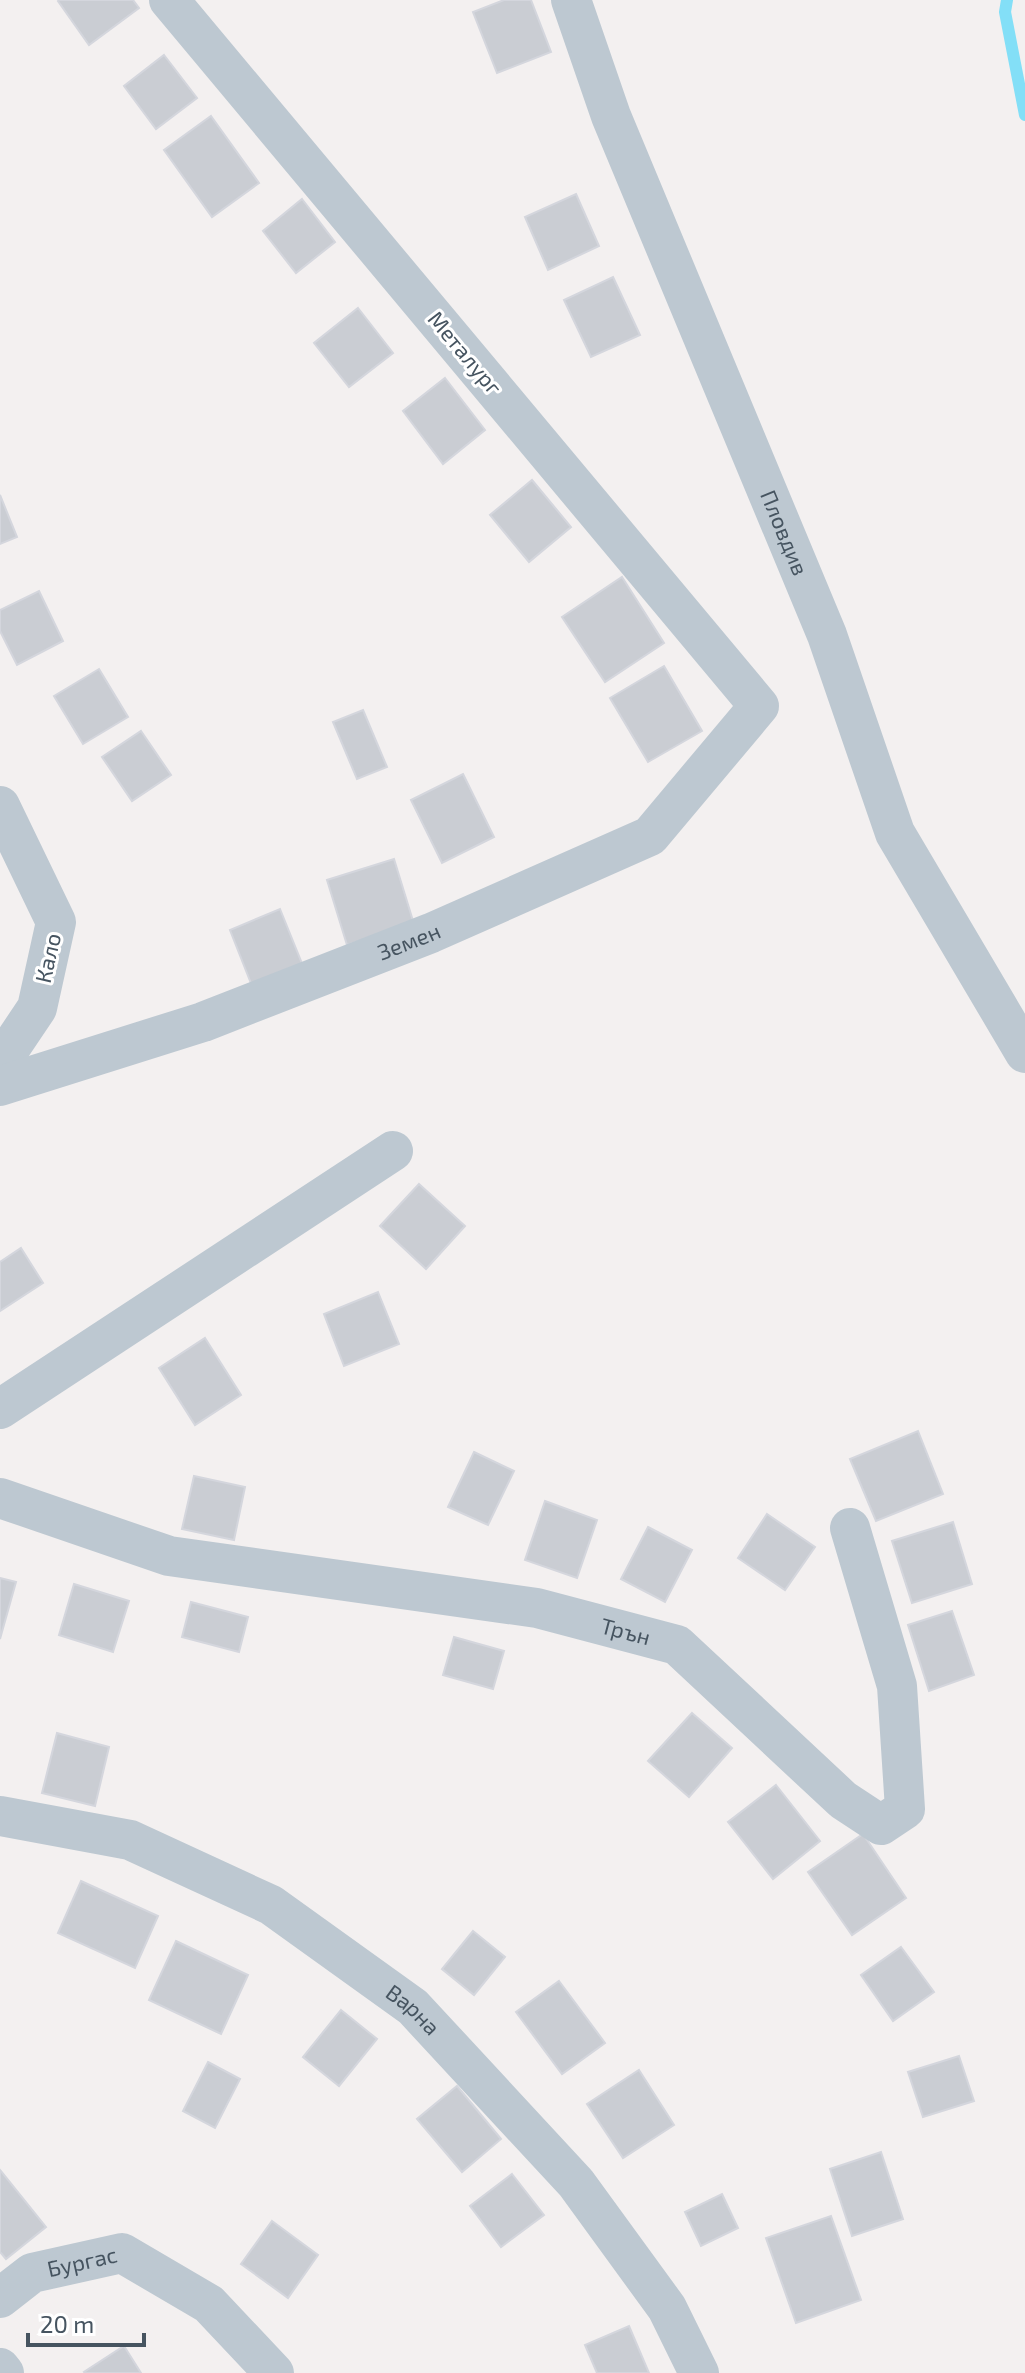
<svg xmlns="http://www.w3.org/2000/svg" width="1025" height="2373" font-family="'Exo 2',sans-serif">
<style>
.lines{fill:none;stroke-linecap:round;stroke-linejoin:round}
.stream{stroke:#83dff7;stroke-width:12}
.building{fill:#cacdd3;stroke:#d4d6dd;stroke-width:2}
.street{stroke:#bdc8d1;stroke-width:40}
.labels{text-anchor:middle;stroke-width:6;stroke-linejoin:round;paint-order:stroke}
.street-label{font-size:22px;fill:#465460;stroke:#fff}
</style>
<rect width="100%" height="100%" fill="#f3f0f0"/>
<g class="lines">
<path class="stream" d="M1007,0L1005,12L1025,115"/>
</g>
<g class="building">
<path d="M59,0H133L139,8L89,45L58,1Z"/>
<path d="M504,0H531L551,52L497,73L473,12Z"/>
<path d="M164,55L197,98L156,129L124,86Z"/>
<path d="M211,116L259,183L212,217L164,150Z"/>
<path d="M576,194L599,246L548,270L525,217Z"/>
<path d="M302,199L335,242L296,273L263,231Z"/>
<path d="M613,277L640,335L591,357L564,300Z"/>
<path d="M358,308L393,353L349,387L314,343Z"/>
<path d="M445,378L485,430L443,464L403,411Z"/>
<path d="M532,480L571,527L529,562L490,515Z"/>
<path d="M0,495L17,537L0,544Z"/>
<path d="M622,577L664,643L605,682L562,617Z"/>
<path d="M39,591L63,641L17,665L0,631V610Z"/>
<path d="M664,666L702,731L648,762L610,698Z"/>
<path d="M99,669L128,717L83,744L54,696Z"/>
<path d="M363,710L387,767L357,779L333,722Z"/>
<path d="M141,731L171,775L132,801L102,757Z"/>
<path d="M463,774L494,837L442,863L411,800Z"/>
<path d="M394,859L414,924L347,945L327,880Z"/>
<path d="M280,909L305,971L254,991L230,930Z"/>
<path d="M419,1184L465,1226L426,1269L380,1226Z"/>
<path d="M21,1248L43,1283L0,1311V1262Z"/>
<path d="M378,1292L399,1344L344,1366L324,1314Z"/>
<path d="M205,1338L241,1395L195,1425L159,1368Z"/>
<path d="M918,1431L943,1494L876,1521L850,1459Z"/>
<path d="M474,1452L514,1471L488,1525L448,1507Z"/>
<path d="M194,1476L245,1487L234,1540L182,1529Z"/>
<path d="M545,1501L597,1520L577,1578L525,1560Z"/>
<path d="M767,1514L815,1547L785,1590L738,1558Z"/>
<path d="M953,1522L972,1584L912,1603L892,1541Z"/>
<path d="M648,1527L692,1550L665,1602L621,1579Z"/>
<path d="M0,1578L16,1582L0,1639Z"/>
<path d="M74,1584L129,1601L113,1652L59,1635Z"/>
<path d="M191,1602L248,1617L239,1652L182,1637Z"/>
<path d="M952,1611L974,1675L929,1691L908,1625Z"/>
<path d="M454,1637L504,1651L493,1689L443,1675Z"/>
<path d="M692,1713L732,1748L689,1797L648,1761Z"/>
<path d="M57,1733L109,1747L95,1806L42,1793Z"/>
<path d="M776,1785L820,1841L773,1879L728,1822Z"/>
<path d="M863,1834L906,1898L852,1935L808,1872Z"/>
<path d="M81,1881L158,1916L135,1968L58,1933Z"/>
<path d="M473,1931L505,1957L474,1995L442,1969Z"/>
<path d="M176,1941L248,1975L221,2034L149,2000Z"/>
<path d="M901,1947L934,1992L893,2021L861,1975Z"/>
<path d="M559,1981L605,2043L562,2074L516,2012Z"/>
<path d="M341,2010L377,2039L339,2086L303,2057Z"/>
<path d="M959,2056L974,2101L923,2117L908,2072Z"/>
<path d="M208,2062L240,2079L215,2128L183,2111Z"/>
<path d="M639,2070L674,2125L623,2158L587,2104Z"/>
<path d="M457,2086L501,2139L462,2172L417,2119Z"/>
<path d="M881,2152L903,2219L852,2236L830,2169Z"/>
<path d="M0,2170L46,2227L6,2259L0,2252Z"/>
<path d="M512,2174L544,2215L501,2247L470,2206Z"/>
<path d="M722,2194L738,2228L701,2246L685,2212Z"/>
<path d="M831,2216L861,2300L796,2323L766,2238Z"/>
<path d="M272,2221L318,2255L288,2298L241,2264Z"/>
<path d="M629,2326L649,2373H597L585,2345Z"/>
<path d="M124,2346L141,2373H85L84,2372Z"/>
</g>
<g class="lines">
<g class="street">
<path id="s1" d="M571,0L611,116L827,635L895,833L1025,1053"/>
<path d="M0,806L56,922L37,1008L0,1063"/>
<path id="s2" d="M0,1086L203,1022L431,933L650,836L759,706L169,0"/>
<path d="M0,1409L393,1151"/>
<path id="s3" d="M0,1498L169,1556L537,1608L677,1645L843,1800L881,1825L905,1809L897,1686L850,1528"/>
<path id="s4" d="M0,1816L130,1840L271,1905L413,2007L576,2183L667,2308L699,2373"/>
<path id="s5" d="M0,2298L32,2273L122,2253L209,2304L274,2373"/>
<path d="M0,2368L4,2373"/>
</g>
</g>
<g class="labels">
<g class="street-label">
<text transform="translate(465 353) rotate(50)" y="8">Металург</text>
<text dy="8" stroke="none"><textPath href="#s1" startOffset="574">Пловдив</textPath></text>
<text dy="8" stroke="none"><textPath href="#s2" startOffset="434">Земен</textPath></text>
<text transform="translate(48 958) rotate(-77)" y="8">Кало</text>
<text dy="8" stroke="none"><textPath href="#s3" startOffset="642">Трън</textPath></text>
<text dy="8" stroke="none"><textPath href="#s4" startOffset="464">Варна</textPath></text>
<text dy="8" stroke="none"><textPath href="#s5" startOffset="92">Бургас</textPath></text>
</g>
</g>
<path d="M28 2333v12h116v-12" fill="none" stroke="#465460" stroke-width="4"/>
<text x="40" y="2333" font-size="24" fill="#465460" stroke="#ffffff" stroke-width="6" paint-order="stroke">20 m</text>
</svg>
